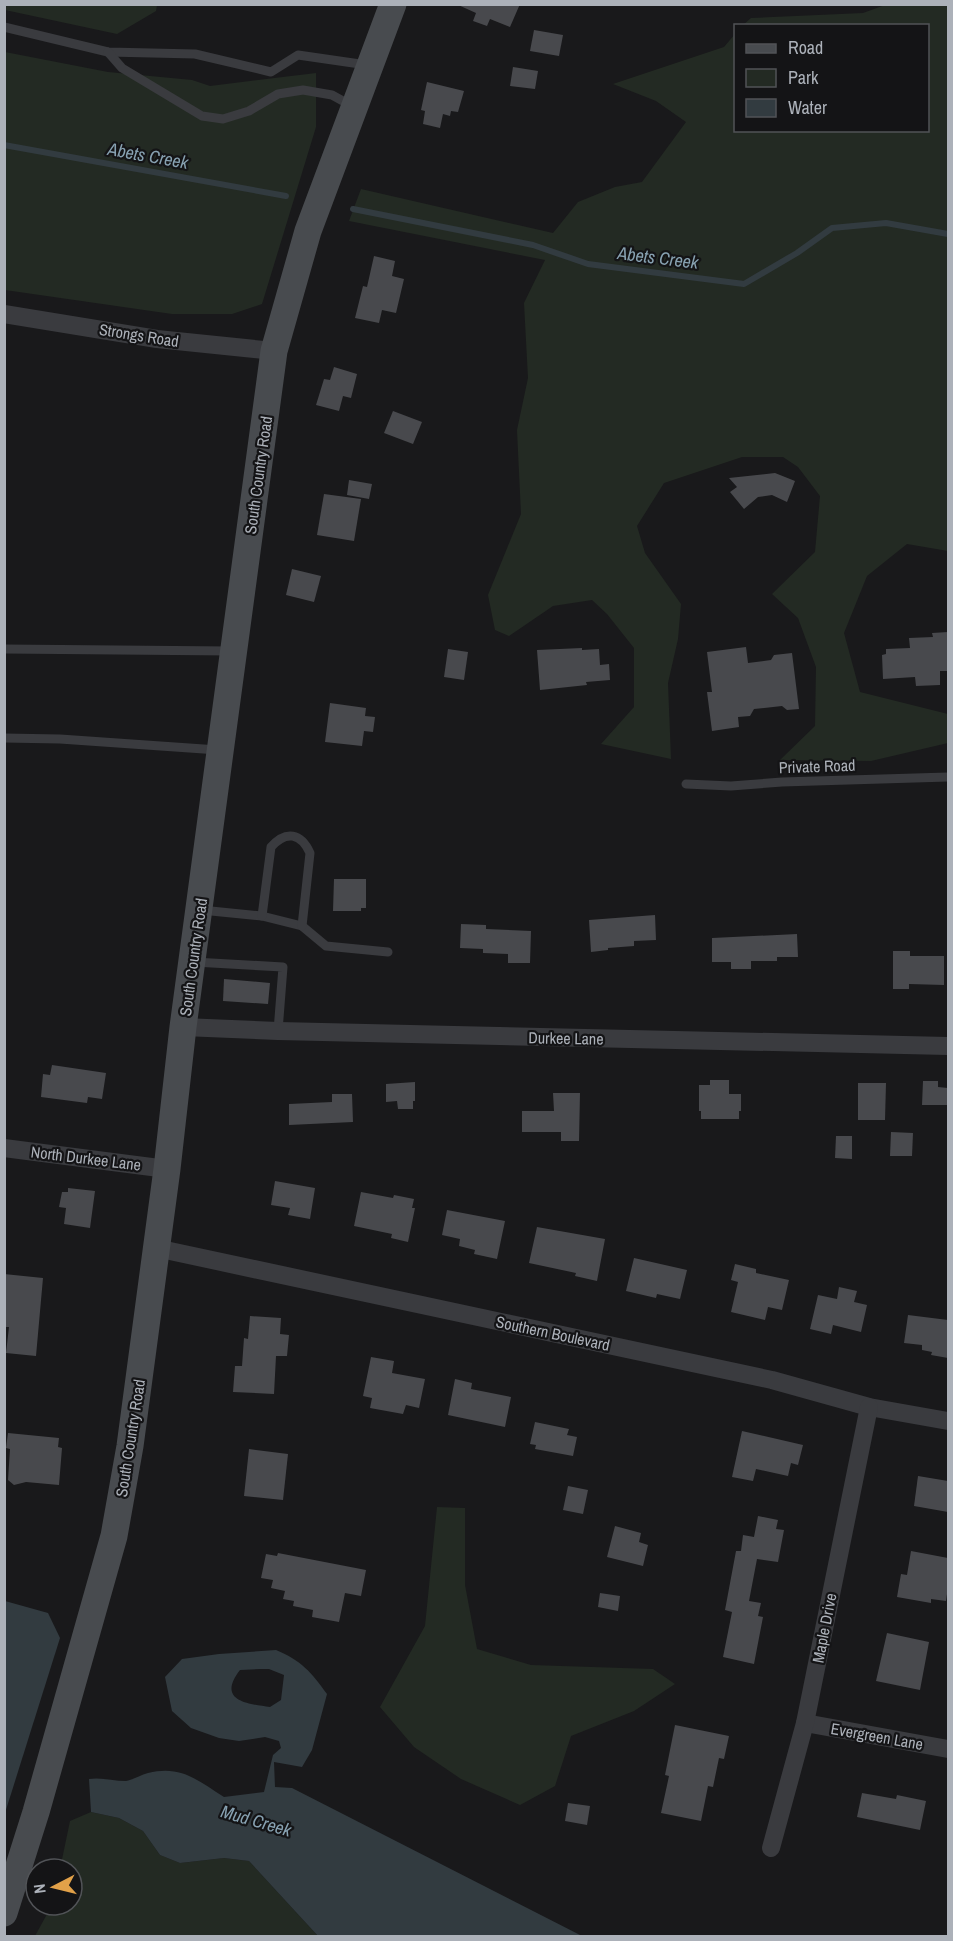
<svg xmlns="http://www.w3.org/2000/svg" width="953" height="1941" font-family="'Archivo Narrow',sans-serif">
<style>
.green{fill:#232a23}
.water{fill:#323b40;fill-rule:evenodd}
.lines{fill:none;stroke-linecap:round;stroke-linejoin:round}
.stream{stroke:#323b40;stroke-width:6}
.building{fill:#48494d}
.lane{stroke:#3a3b3f;stroke-width:9}
.street{stroke:#3a3b3f;stroke-width:18}
.secondary{stroke:#484b4f;stroke-width:27}
.labels{text-anchor:middle;stroke-width:4.5;stroke-linejoin:round;paint-order:stroke}
.street-label{font-size:16px;fill:#acb1b9;stroke:#141416}
.water-label{font-size:18px;font-style:italic;fill:#87a1b1;stroke:#141416}
</style>
<rect width="100%" height="100%" fill="#19191b"/>
<g class="green">
<path d="M5,4H157V5L156,11L117,34L5,10Z"/>
<path d="M885,5H948V551L907,544L867,576L844,633L860,692L948,714V743L871,761L780,760L815,726L816,667L798,618L772,594L815,552L820,496L798,467L783,457H742L664,483L637,526L645,553L681,604L678,639L668,683L671,759L601,744L634,707V648L607,614L592,600L553,606L509,636L495,630L488,595L521,514L517,430L528,378L524,303L545,260L349,221L361,189L553,233L578,202L615,187L642,182L686,122L656,101L613,84L724,47L735,34L736,130H928V26L743,25L751,18L863,13Z"/>
<path d="M5,52L108,72L192,80L210,86L316,73V127L262,304L232,314H172L5,290Z"/>
<path d="M437,1507L465,1508V1585L477,1649L531,1665L653,1669L675,1684L634,1711L571,1736L555,1786L520,1805L461,1779L414,1747L380,1707L425,1626Z"/>
<path d="M91,1812L119,1818L143,1831L160,1855L180,1863L224,1858L249,1861L318,1936H35L52,1905H72V1869H60L70,1821Z"/>
</g>
<g class="water">
<path d="M5,1601L48,1613L60,1638L5,1813Z"/>
<path d="M276,1650C301,1660 312,1673 327,1694L312,1750L302,1767L274,1762L275,1787L292,1788L582,1936H318L249,1861L224,1858L180,1863L160,1855L143,1831L119,1818L91,1812L89,1779C101,1777 113,1781 126,1781C133,1780 140,1775 148,1773C181,1765 197,1780 224,1797L264,1792L273,1755L281,1748L279,1741L265,1737L239,1741L219,1738L191,1728L172,1711L165,1677L182,1659L219,1654ZM260,1669H269L284,1675L281,1700L270,1707C248,1704 216,1701 240,1670Z"/>
</g>
<g class="lines">
<g class="stream">
<path d="M4,145L286,196"/>
<path d="M353,209L533,245L588,264L744,284L797,253L832,228L886,223L948,234"/>
</g>
</g>
<g class="building">
<path d="M456,4H520L510,27L490,19L487,26L473,21L476,13Z"/>
<path d="M534,30L563,35L559,56L530,51Z"/>
<path d="M513,67L538,71L535,89L510,86Z"/>
<path d="M427,82L464,91L458,112L451,111L450,116L443,114L440,128L423,124L425,111L421,110Z"/>
<path d="M374,256L395,261L392,276L404,279L396,313L382,310L379,323L355,318L363,286L367,287Z"/>
<path d="M334,367L357,374L351,398L343,396L339,411L316,405L324,379L330,380Z"/>
<path d="M393,411L422,422L413,444L384,433Z"/>
<path d="M775,473L795,481L787,502L772,495L758,497L744,509L730,492L737,487L729,478Z"/>
<path d="M349,480L372,484L369,499L347,495Z"/>
<path d="M324,494L361,499L354,541L317,535Z"/>
<path d="M292,569L321,576L314,602L286,595Z"/>
<path d="M948,632V671H940V685L916,686L915,677L883,679L882,655L886,654V649L910,648L909,638L933,637L932,633Z"/>
<path d="M746,647L748,663L771,660L774,655L792,653L799,709L787,710L782,706L754,709L750,716L738,717L739,727L712,731L707,692H712L707,652Z"/>
<path d="M582,648V650L599,649L600,665L609,664L610,680L586,682L587,685L540,690L537,650Z"/>
<path d="M448,649L468,652L464,680L444,677Z"/>
<path d="M330,703L366,708L365,716L375,717L373,732L364,731L362,746L325,742Z"/>
<path d="M334,879H366V908H361V911H333Z"/>
<path d="M655,915L656,940L634,941V946L608,948V950L591,952L589,920Z"/>
<path d="M461,924L486,925V929L531,931L530,963H508V954L483,953V949L460,948Z"/>
<path d="M797,934L798,957H777V961H751V969H731V962H712V938Z"/>
<path d="M893,951H910V956H944V985L909,984V989H893Z"/>
<path d="M224,979L270,983L268,1004L223,1001Z"/>
<path d="M52,1065L106,1073L102,1099L88,1097L87,1103L41,1097L43,1074L50,1075Z"/>
<path d="M710,1080H729V1094H741V1111H739V1119H701V1111H699V1085H710Z"/>
<path d="M923,1081H938V1087L948,1088V1105H922Z"/>
<path d="M415,1082V1101H413V1109H398L397,1101L386,1102V1084Z"/>
<path d="M858,1083H886L885,1120H858Z"/>
<path d="M553,1093H580L579,1141H561V1132H522V1111H554Z"/>
<path d="M332,1094H352L353,1122L289,1125V1104L332,1102Z"/>
<path d="M891,1132L913,1133L912,1156H890Z"/>
<path d="M836,1136H852V1159L835,1158Z"/>
<path d="M275,1181L315,1188L310,1219L288,1215L290,1208L271,1205Z"/>
<path d="M68,1188L95,1191L90,1228L64,1224L66,1208L59,1207L62,1192H68Z"/>
<path d="M361,1192L393,1198L394,1195L414,1199L412,1208H415L408,1242L391,1238L392,1234L354,1226Z"/>
<path d="M447,1210L505,1221L497,1259L474,1254L475,1250L459,1246L460,1239L442,1235Z"/>
<path d="M537,1227L605,1239L597,1281L575,1276L576,1273L529,1263Z"/>
<path d="M634,1258L687,1270L680,1299L657,1294L656,1298L626,1291Z"/>
<path d="M735,1264L756,1269V1273L789,1280L782,1310L768,1307L765,1320L731,1312L738,1282L731,1280Z"/>
<path d="M4,1274L43,1278L36,1356L6,1353L9,1327H4Z"/>
<path d="M839,1287L857,1291L854,1302L867,1305L861,1332L833,1325L831,1334L810,1329L818,1295L837,1299Z"/>
<path d="M908,1315L948,1320V1358L931,1355L932,1352L922,1350V1345L904,1343Z"/>
<path d="M250,1316L281,1318L280,1334L289,1335L287,1356H276L274,1394L233,1392L235,1366H242L244,1338L248,1339Z"/>
<path d="M371,1357L394,1361L392,1373L425,1379L419,1408L406,1405L403,1414L370,1408L372,1398L363,1396Z"/>
<path d="M455,1379L472,1383L471,1389L511,1397L505,1427L448,1415Z"/>
<path d="M535,1422L569,1429L567,1435L577,1437L573,1456L535,1449L536,1445L530,1444Z"/>
<path d="M742,1431L803,1445L798,1465L791,1463L788,1476L756,1469L753,1481L732,1477Z"/>
<path d="M8,1433L59,1438L58,1447L62,1448L59,1485L26,1482L14,1485L8,1480L10,1449L6,1448Z"/>
<path d="M249,1449L288,1454L283,1500L244,1496Z"/>
<path d="M918,1476L948,1481V1512L914,1506Z"/>
<path d="M568,1486L588,1490L583,1514L563,1510Z"/>
<path d="M758,1516L778,1520L776,1529L784,1530L778,1562L757,1559L749,1601L761,1603L758,1616L763,1617L754,1664L723,1657L732,1612L725,1610L736,1551H741L743,1535L754,1537Z"/>
<path d="M615,1526L641,1533L639,1542L648,1545L643,1566L607,1557Z"/>
<path d="M911,1551L948,1558V1587L946,1601L931,1599V1603L897,1597L901,1574L907,1575Z"/>
<path d="M278,1553L366,1570L361,1596L345,1593L339,1622L312,1617L313,1610L293,1606L294,1601L283,1599L285,1591L271,1588L273,1580L261,1578L266,1554L277,1556Z"/>
<path d="M600,1593L620,1596L618,1611L598,1607Z"/>
<path d="M887,1633L929,1642L920,1690L876,1681Z"/>
<path d="M675,1725L729,1736L724,1759L719,1758L713,1787L708,1786L701,1821L661,1813L669,1776L665,1775Z"/>
<path d="M862,1793L896,1799L897,1795L926,1801L920,1830L857,1817Z"/>
<path d="M568,1803L590,1806L587,1825L565,1821Z"/>
</g>
<g class="lines">
<g class="lane">
<path d="M4,27L108,52L195,54L271,72L298,55L367,65"/>
<path d="M108,52L122,68L202,116L223,119L249,111L278,94L303,90L332,95L352,106"/>
<path d="M4,649L231,651"/>
<path d="M4,738L60,739L218,750"/>
<path d="M686,784L731,786L782,782L948,777"/>
<path d="M201,910L262,916L302,926L326,946L388,952"/>
<path d="M262,916L271,847C286,830 301,833 310,853L302,926"/>
<path d="M194,962L283,967L278,1031"/>
</g>
<g class="street">
<path d="M4,314L157,339L274,351"/>
<path d="M183,1027L278,1031L948,1046"/>
<path d="M4,1148L167,1169"/>
<path d="M156,1248L772,1380L869,1407L948,1421"/>
<path d="M805,1723L948,1749"/>
<path d="M771,1848L805,1723L869,1407"/>
</g>
<path class="secondary" d="M4,1913L36,1812L114,1536L130,1446L167,1169L183,1027L274,351L308,231L393,4"/>
</g>
<g class="labels">
<g class="street-label">
<text transform="translate(139 335) rotate(9)" y="6">Strongs Road</text>
<text transform="translate(258 475) rotate(-82)" y="6">South Country Road</text>
<text transform="translate(817 766) rotate(-2)" y="6">Private Road</text>
<text transform="translate(193 957) rotate(-82)" y="6">South Country Road</text>
<text transform="translate(566 1038) rotate(1)" y="6">Durkee Lane</text>
<text transform="translate(86 1158) rotate(7)" y="6">North Durkee Lane</text>
<text transform="translate(553 1333) rotate(12)" y="6">Southern Boulevard</text>
<text transform="translate(130 1438) rotate(-81)" y="6">South Country Road</text>
<text transform="translate(824 1628) rotate(-79)" y="6">Maple Drive</text>
<text transform="translate(877 1736) rotate(10)" y="6">Evergreen Lane</text>
</g>
<g class="water-label">
<text transform="translate(148 156) rotate(10)" y="6">Abets Creek</text>
<text transform="translate(658 258) rotate(7)" y="6">Abets Creek</text>
<text transform="translate(256 1821) rotate(16)" y="6">Mud Creek</text>
</g>
</g>
<rect width="953" height="1941" fill="none" stroke="#acb1b9" stroke-width="12"/>
<rect x="734" y="24" width="195" height="108" fill="#141416" stroke="#515357" stroke-width="1.5"/>
<rect x="746" y="44" width="30" height="9" fill="#484b4f" stroke="#515357" stroke-width="1.5"/>
<text x="788" y="54" font-size="18" fill="#acb1b9">Road</text>
<rect x="746" y="69" width="30" height="18" fill="#232a23" stroke="#515357" stroke-width="1.5"/>
<text x="788" y="84" font-size="18" fill="#acb1b9">Park</text>
<rect x="746" y="99" width="30" height="18" fill="#323b40" stroke="#515357" stroke-width="1.5"/>
<text x="788" y="114" font-size="18" fill="#acb1b9">Water</text>
<g transform="translate(54 1887) rotate(263)"><circle r="28" fill="#141416" stroke="#515357" stroke-width="1.5"/>
<path d="M0-4.5L10 22L0 15L-10 22Z" fill="#e2a149"/>
<text y="-9" font-size="16" font-weight="bold" text-anchor="middle" fill="#acb1b9">N</text>
</g>
</svg>
